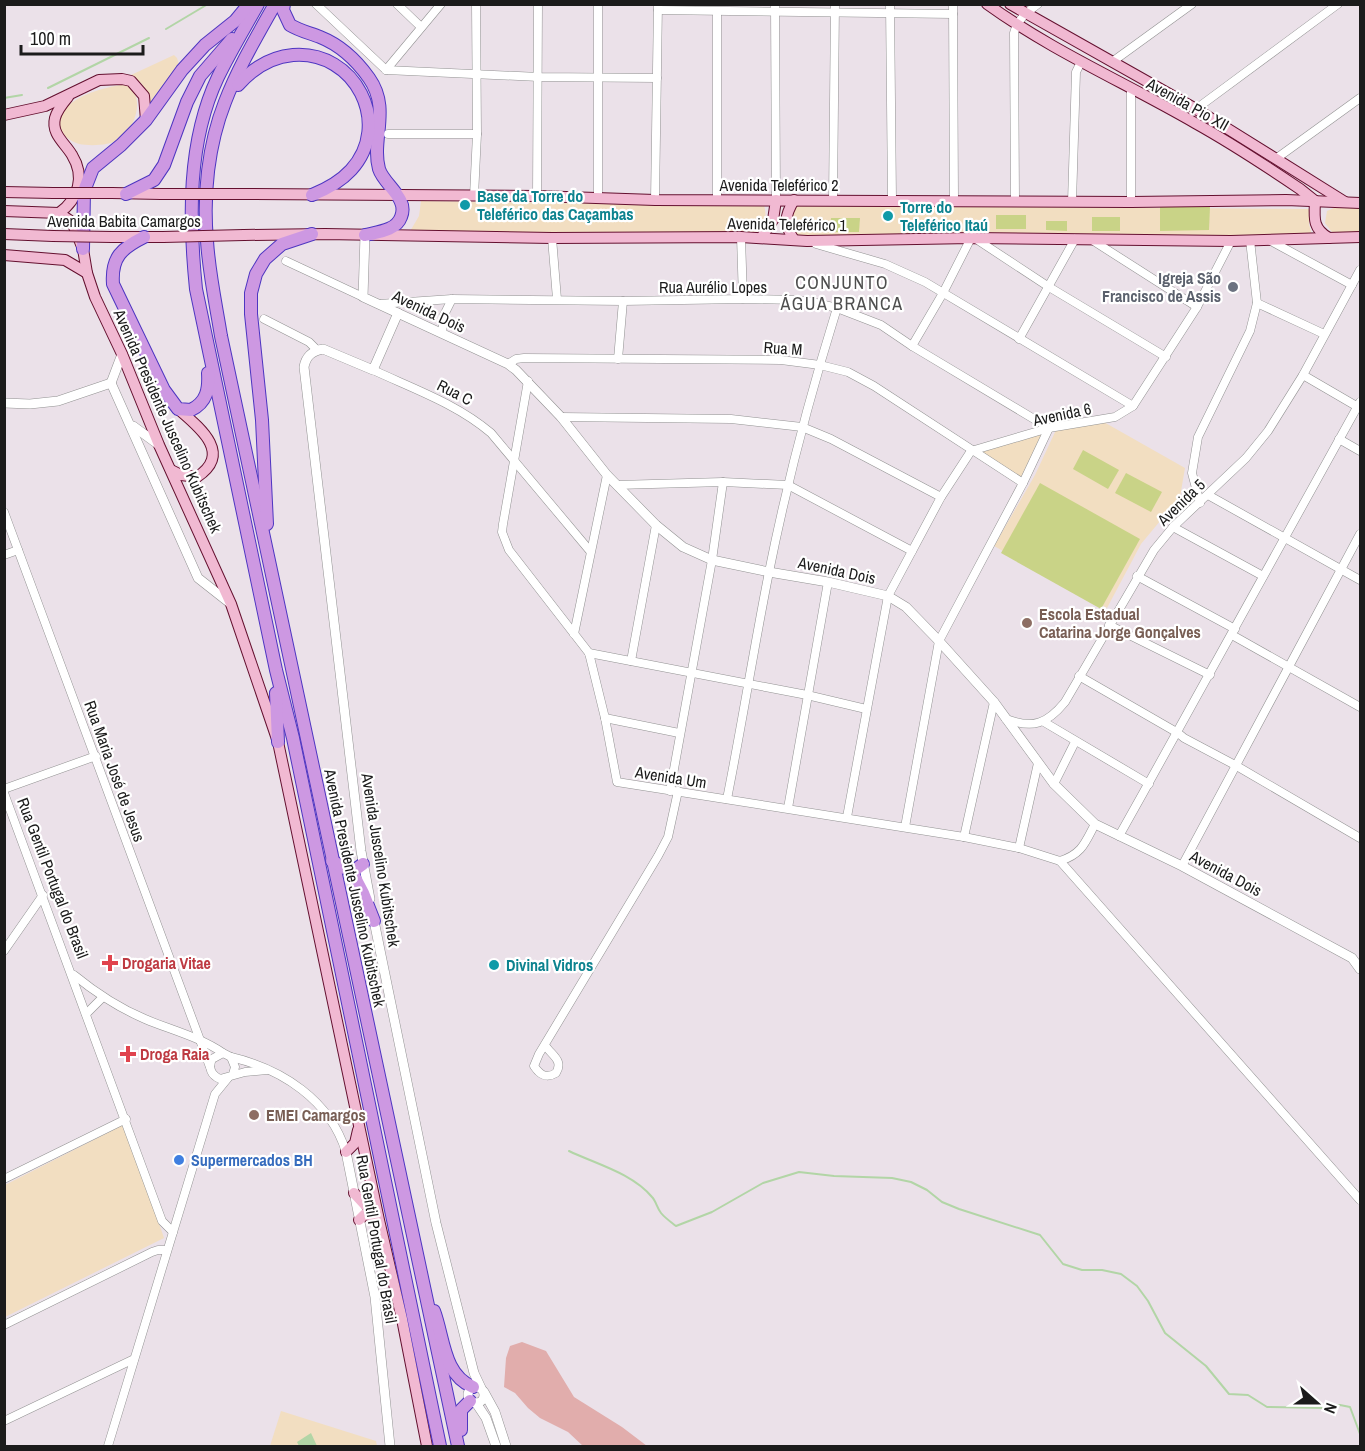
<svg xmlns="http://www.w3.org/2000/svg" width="1365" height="1451" font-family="'Archivo Narrow',sans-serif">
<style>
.grass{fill:#e1adac}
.park{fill:#f2dec1}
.pitch{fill:#c9d387}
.water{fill:#b2d5a6}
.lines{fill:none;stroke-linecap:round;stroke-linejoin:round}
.stream{stroke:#b2d5a6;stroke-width:2}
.minor-casing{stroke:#929292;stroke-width:9}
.tertiary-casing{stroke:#929292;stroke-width:10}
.secondary-casing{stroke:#64102f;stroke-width:12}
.trunk-casing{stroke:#4e36c1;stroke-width:14}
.minor{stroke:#fff;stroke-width:8}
.tertiary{stroke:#fff;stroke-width:9}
.secondary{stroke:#f1b9d2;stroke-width:10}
.trunk{stroke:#cd98e2;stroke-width:12}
.secondary-bridge-casing{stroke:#64102f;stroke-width:12;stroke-linecap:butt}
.secondary-bridge{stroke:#f1b9d2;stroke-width:10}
.culture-dot{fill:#0f9aa8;stroke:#fff;stroke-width:2}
.worship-dot{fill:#6b7280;stroke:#fff;stroke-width:2}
.education-dot{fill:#8d6e63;stroke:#fff;stroke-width:2}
.health-dot{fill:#e0444e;stroke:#fff;stroke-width:2}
.shop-dot{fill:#3f7fe0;stroke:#fff;stroke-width:2}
.labels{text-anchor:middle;stroke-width:4.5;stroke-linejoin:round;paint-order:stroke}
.street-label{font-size:16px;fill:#1b1b1b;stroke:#fff}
.culture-label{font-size:16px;font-weight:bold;fill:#0d838f;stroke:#fff;text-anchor:start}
.worship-label{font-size:16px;font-weight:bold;fill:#5b616d;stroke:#fff;text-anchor:end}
.education-label{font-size:16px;font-weight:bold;fill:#785e54;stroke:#fff;text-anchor:start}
.health-label{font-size:16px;font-weight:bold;fill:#be3a42;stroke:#fff;text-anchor:start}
.shop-label{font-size:16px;font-weight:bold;fill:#366cbe;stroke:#fff;text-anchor:start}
.neighbourhood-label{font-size:18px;letter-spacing:1.5px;fill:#4e4e4e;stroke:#fff}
</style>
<rect width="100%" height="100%" fill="#ebe1e9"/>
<path class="grass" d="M522,1342L546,1351L574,1397L622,1427L647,1446H583L568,1432L540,1418L528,1408L515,1393L504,1387L506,1358L510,1346Z"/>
<g class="park">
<path d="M174,55L177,58L179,64L151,106L142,84L131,75Z"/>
<path d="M128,84C145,98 136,128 119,139C110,146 89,146 79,144C70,141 61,135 60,126C56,98 108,86 128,84Z"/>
<path d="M421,201L764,205C767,216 766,228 757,236L409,233L419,216Z"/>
<path d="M796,205L1311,209L1309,224L1312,236L1106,238L799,236C789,225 789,218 796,205Z"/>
<path d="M1336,207H1360V232H1332L1325,223L1327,211Z"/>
<path d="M1102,421L1185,468L1180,497L1141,544L1107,608L994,546L1035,475L1056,430Z"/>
<path d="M1049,428L1023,483L971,451Z"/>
<path d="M125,1124L164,1238L5,1317V1185Z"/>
<path d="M281,1411L376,1441L377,1446H270Z"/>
</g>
<g class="pitch">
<path d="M1160,207H1210L1209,230L1160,231Z"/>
<rect x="996" y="215" width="30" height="14"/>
<rect x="1092" y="217" width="28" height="14"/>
<path d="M831,218H860L859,232H830Z"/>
<path d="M1046,221H1067V231L1046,230Z"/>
<path d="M1083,450L1119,470L1108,489L1073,469Z"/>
<path d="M1126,473L1162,492L1151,512L1115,493Z"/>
<path d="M1040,483L1140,539L1101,609L1001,553Z"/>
</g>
<path class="water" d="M311,1433L317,1446H299L297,1442Z"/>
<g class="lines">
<g class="stream">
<path d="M166,29L208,4"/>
<path d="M48,88L149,38"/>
<path d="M4,98L22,95"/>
<path d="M569,1151C596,1164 632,1173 652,1197C656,1201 657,1208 661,1213C665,1218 671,1222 676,1226L712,1212L763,1183L799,1172L834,1176L892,1178L911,1182L927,1190L942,1202L959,1209L1040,1235L1063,1264L1082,1270H1102L1121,1274L1137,1286L1148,1301L1165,1333L1206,1366L1229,1394L1248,1395L1267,1407L1325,1408L1340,1405L1350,1407L1360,1434"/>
</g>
<g class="minor-casing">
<g id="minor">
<path d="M316,4L386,70"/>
<path d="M397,4L421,27"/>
<path d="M598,4V198"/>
<path d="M775,4L776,200"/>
<path d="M890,4L892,200"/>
<path d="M953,4L954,200"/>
<path d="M658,10L953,14"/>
<path d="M1112,62L1192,4"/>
<path d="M386,70L539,77L657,78"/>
<path d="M386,70L441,4"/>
<path d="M1131,90V202"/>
<path d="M1196,109L1338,4"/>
<path d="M388,134H477"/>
<path d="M1277,158L1360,98"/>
<path d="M474,196L477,134L476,4"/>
<path d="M537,196L538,4"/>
<path d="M717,199V12"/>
<path d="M655,200L658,4"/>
<path d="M833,200L835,4"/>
<path d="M1015,201L1014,33C1018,19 1026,13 1038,4"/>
<path d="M1072,202L1076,72L1081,62"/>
<path d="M741,237L743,299"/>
<path d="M552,238L557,299"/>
<path d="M976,239L1049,287L1166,357"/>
<path d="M1092,240L1197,307"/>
<path d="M1269,240L1352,285"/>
<path d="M816,244L885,264L925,282L1133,406"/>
<path d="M286,261L363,297"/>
<path d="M1257,303L1324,334"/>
<path d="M379,304L452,299L623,301L743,299L798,300L816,303L837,308L881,325L912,346L1049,428L1023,483L939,641L905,827"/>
<path d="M264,319L309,342L317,350"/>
<path d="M442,333L444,315L452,299"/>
<path d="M1019,339L1075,239"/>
<path d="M912,346L943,293L971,238"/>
<path d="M618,359L623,301"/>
<path d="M508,364L516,359L524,358L781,360L820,365L848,372L874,386L1023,483"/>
<path d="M373,370C414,389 457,404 491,433L590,551"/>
<path d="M1303,375L1358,407"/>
<path d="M528,381L503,524L502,532L509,550L589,653L605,718L617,782L964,837L1019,848L1060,861C1082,854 1085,843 1095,824"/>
<path d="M561,417L731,419L802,427L831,439L941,497"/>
<path d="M1339,439L1360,451"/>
<path d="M617,485L723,482L788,485L912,551"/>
<path d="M1208,495L1360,580"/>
<path d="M1200,503L1192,473L1198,437L1250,331L1257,303L1250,240"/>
<path d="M4,512L210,1067"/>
<path d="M1173,527L1263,576"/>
<path d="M4,555L18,550"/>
<path d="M1137,576L1235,629"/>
<path d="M1109,625L1210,675"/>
<path d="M574,634L607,475"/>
<path d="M1232,635L1360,707"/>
<path d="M589,653L807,695L866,709"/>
<path d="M631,661L656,525"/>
<path d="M1079,676L1178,733L1184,738L1235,765L1360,838"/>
<path d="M605,718L679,733"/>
<path d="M1006,719C1033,729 1047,724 1065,702L1154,550L1173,527L1246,458L1268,431L1303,375L1360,270"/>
<path d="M1044,722L1149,784"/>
<path d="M1054,784L1075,742"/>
<path d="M4,789L96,756"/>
<path d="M670,791L712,560L723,482"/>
<path d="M4,793L162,1221L173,1232"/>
<path d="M727,799C742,724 754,647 769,572C787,482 810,395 837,308"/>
<path d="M788,808L828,582"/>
<path d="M847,817L888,596L941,497L971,451L1049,428L1115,417L1133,406L1197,307L1231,241"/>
<path d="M1119,836C1200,692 1279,547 1360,402"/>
<path d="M964,837L994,702"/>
<path d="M1019,848L1038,763"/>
<path d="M1060,861L1360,1200"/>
<path d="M1182,866L1360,534"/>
<path d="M4,951L43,895"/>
<path d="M74,975C96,993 119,1008 145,1019C171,1030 200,1037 223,1053"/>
<path d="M86,1014L103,997"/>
<path d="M545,1045C551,1055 564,1060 556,1073C546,1079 540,1075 534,1066L539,1054L658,856L668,837L678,791"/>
<path d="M231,1057C282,1069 330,1100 346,1152"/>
<path d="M233,1074L235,1067L231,1057L223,1053L212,1059C208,1068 211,1075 220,1079L245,1072L267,1070"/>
<path d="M4,1179L126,1119"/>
<path d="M4,1325L152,1252L158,1250H167"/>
<path d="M4,1421L134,1359"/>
<path d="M108,1446L215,1094L228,1078"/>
</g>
</g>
<g class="tertiary-casing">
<g id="tertiary">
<path d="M365,235L363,297L508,364L516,370L561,417L607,475L656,525L683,547L712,560L769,572L828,582L888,596L906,607L939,641L994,702L1054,784L1095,824L1182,866L1352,958L1360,969"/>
<path d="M111,383L198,578L231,604"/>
<path d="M111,383L122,354"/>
<path d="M4,403L30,404L58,401L111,383"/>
<path d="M133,426L159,445"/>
<path d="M370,899L361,851L304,367C306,356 312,351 323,349L373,370L398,313"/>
<path d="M373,916L436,1223L474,1373L481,1388"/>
<path d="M346,1152L375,1297L390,1446"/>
<circle cx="476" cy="1395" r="8"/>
<path d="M484,1392L495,1412L506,1446"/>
<path d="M476,1403L486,1418L496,1446"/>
</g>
</g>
<g class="secondary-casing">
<g id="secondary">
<path d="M987,4C1052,51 1126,83 1195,123C1231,143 1266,166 1300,189L1315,201"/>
<path d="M1010,4L1196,109L1345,202"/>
<path d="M4,115L45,106L99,80L122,79L131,81L144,96L146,120"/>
<path d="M4,192L53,193"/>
<path d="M112,193L161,194"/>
<path d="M243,194L537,196L655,200L1131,202L1286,200L1360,203"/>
<path d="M794,200C784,217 784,224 794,240"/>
<path d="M1315,201C1314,219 1313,229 1329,238"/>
<path d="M4,211L59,213L72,222L83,249L87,273L95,297L122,354L159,445L231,604L278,742L379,1220L402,1319L427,1446"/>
<path d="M59,213C79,199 85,176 72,155C65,143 51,134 55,118C57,110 63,103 68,97"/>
<path d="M4,234L53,236"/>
<path d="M244,235L325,234L552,238L741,237L807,241L971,238L1231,241L1360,237"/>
<path d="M112,237H163"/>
<path d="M761,238L773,220L776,200"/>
<path d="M4,255L65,260L87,273"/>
<path d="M171,470L181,475L197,477C233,453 199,427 178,409"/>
<path d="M346,1152L355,1143L358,1130"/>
<path d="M354,1193L378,1219"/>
<path d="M359,1220L365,1214L375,1216"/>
</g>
</g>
<g class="trunk-casing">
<g id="trunk">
<path d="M258,4C244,29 230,52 218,77C187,142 189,220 196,289L276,670L293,738L440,1446"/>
<path d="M275,4C257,36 238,68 225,102C208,145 203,195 207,241C209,273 216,305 221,336L458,1446"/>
<path d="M284,4L283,10L290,25C300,31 310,33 320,37C340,45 357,61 369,78C391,109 371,139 379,169C384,185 409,198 401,217C396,231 377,232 365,235"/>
<path d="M238,85C253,68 270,57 293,55C355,50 393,124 351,170C340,182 327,189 312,195"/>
<path d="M126,194L154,180L164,165L187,102L200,76L232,39"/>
<path d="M144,237C122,248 111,257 113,284L164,390L178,409L191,410C207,402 209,389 208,373"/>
<path d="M83,249L84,191L93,168L121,145L146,120L182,70L205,45L235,21L249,4"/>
<path d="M267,524L262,420L251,314V293L256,274L265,259L282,244L312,234"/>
<path d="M276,693L278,742"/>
<path d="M332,861L352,872L363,893L374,921"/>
<path d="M352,872L363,864"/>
<path d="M434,1311C444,1337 443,1375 473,1387"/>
<path d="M461,1430V1410L470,1401"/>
</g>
</g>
<use href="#minor" class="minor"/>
<use href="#tertiary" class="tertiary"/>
<use href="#secondary" class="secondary"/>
<use href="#trunk" class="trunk"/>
<g class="secondary-bridge-casing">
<g id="secondary-bridge">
<path d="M53,193H112"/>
<path d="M161,194H243"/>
<path d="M53,236L112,237"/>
<path d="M163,237L244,235"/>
</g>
</g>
<use href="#secondary-bridge" class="secondary-bridge"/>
</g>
<g class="culture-dot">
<circle cx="465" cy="205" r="6"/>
<circle cx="888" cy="216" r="6"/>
<circle cx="494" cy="965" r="6"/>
</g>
<circle class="worship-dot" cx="1233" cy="287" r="6"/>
<g class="education-dot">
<circle cx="1027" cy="623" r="6"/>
<circle cx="254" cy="1115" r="6"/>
</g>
<g class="health-dot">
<path d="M107 954h6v6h6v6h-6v6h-6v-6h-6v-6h6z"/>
<path d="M125 1045h6v6h6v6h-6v6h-6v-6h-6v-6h6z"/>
</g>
<circle class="shop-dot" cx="179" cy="1160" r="6"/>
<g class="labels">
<g class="street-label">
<text transform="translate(1188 104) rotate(29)" y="6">Avenida Pio XII</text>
<text x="779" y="191">Avenida Teleférico 2</text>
<text x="124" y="227">Avenida Babita Camargos</text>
<text transform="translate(787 224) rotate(1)" y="6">Avenida Teleférico 1</text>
<text x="713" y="293">Rua Aurélio Lopes</text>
<text transform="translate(429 311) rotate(25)" y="6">Avenida Dois</text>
<text transform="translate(783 348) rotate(4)" y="6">Rua M</text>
<text transform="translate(455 392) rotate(27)" y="6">Rua C</text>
<text transform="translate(1062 414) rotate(-12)" y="6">Avenida 6</text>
<text transform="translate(168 421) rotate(66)" y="6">Avenida Presidente Juscelino Kubitschek</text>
<text transform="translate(1181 502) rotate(-44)" y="6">Avenida 5</text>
<text transform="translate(837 570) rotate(12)" y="6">Avenida Dois</text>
<text transform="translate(115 771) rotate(70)" y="6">Rua Maria José de Jesus</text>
<text transform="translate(671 777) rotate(9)" y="6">Avenida Um</text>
<text transform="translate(381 860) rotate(81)" y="6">Avenida Juscelino Kubitschek</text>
<text transform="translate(1226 873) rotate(28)" y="6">Avenida Dois</text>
<text transform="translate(53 878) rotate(69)" y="6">Rua Gentil Portugal do Brasil</text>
<text transform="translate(355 888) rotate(78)" y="6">Avenida Presidente Juscelino Kubitschek</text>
<text transform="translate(377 1239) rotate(80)" y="6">Rua Gentil Portugal do Brasil</text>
</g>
<g class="culture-label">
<text x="477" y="202">Base da Torre do<tspan x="477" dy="18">Teleférico das Caçambas</tspan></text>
<text x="900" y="213">Torre do<tspan x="900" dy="18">Teleférico Itaú</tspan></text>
<text x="506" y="971">Divinal Vidros</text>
</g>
<g class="worship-label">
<text x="1221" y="284">Igreja São<tspan x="1221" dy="18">Francisco de Assis</tspan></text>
</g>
<g class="education-label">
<text x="1039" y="620">Escola Estadual<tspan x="1039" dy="18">Catarina Jorge Gonçalves</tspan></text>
<text x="266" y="1121">EMEI Camargos</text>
</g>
<g class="health-label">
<text x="122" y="969">Drogaria Vitae</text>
<text x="140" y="1060">Droga Raia</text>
</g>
<g class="shop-label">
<text x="191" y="1166">Supermercados BH</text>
</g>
<g class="neighbourhood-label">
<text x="842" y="289">CONJUNTO<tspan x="842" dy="21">ÁGUA BRANCA</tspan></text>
</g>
</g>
<rect width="1365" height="1451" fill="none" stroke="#1b1b1b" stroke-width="12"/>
<g transform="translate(1317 1403) rotate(111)" stroke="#ffffff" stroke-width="4.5" paint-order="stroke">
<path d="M0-4.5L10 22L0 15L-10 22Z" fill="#1b1b1b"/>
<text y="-9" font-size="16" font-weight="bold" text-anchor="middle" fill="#1b1b1b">N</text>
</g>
<path d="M21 45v9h122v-9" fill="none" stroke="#1b1b1b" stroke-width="3"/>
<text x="30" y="45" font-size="18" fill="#1b1b1b" stroke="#ffffff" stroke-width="4.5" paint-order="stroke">100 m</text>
</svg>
